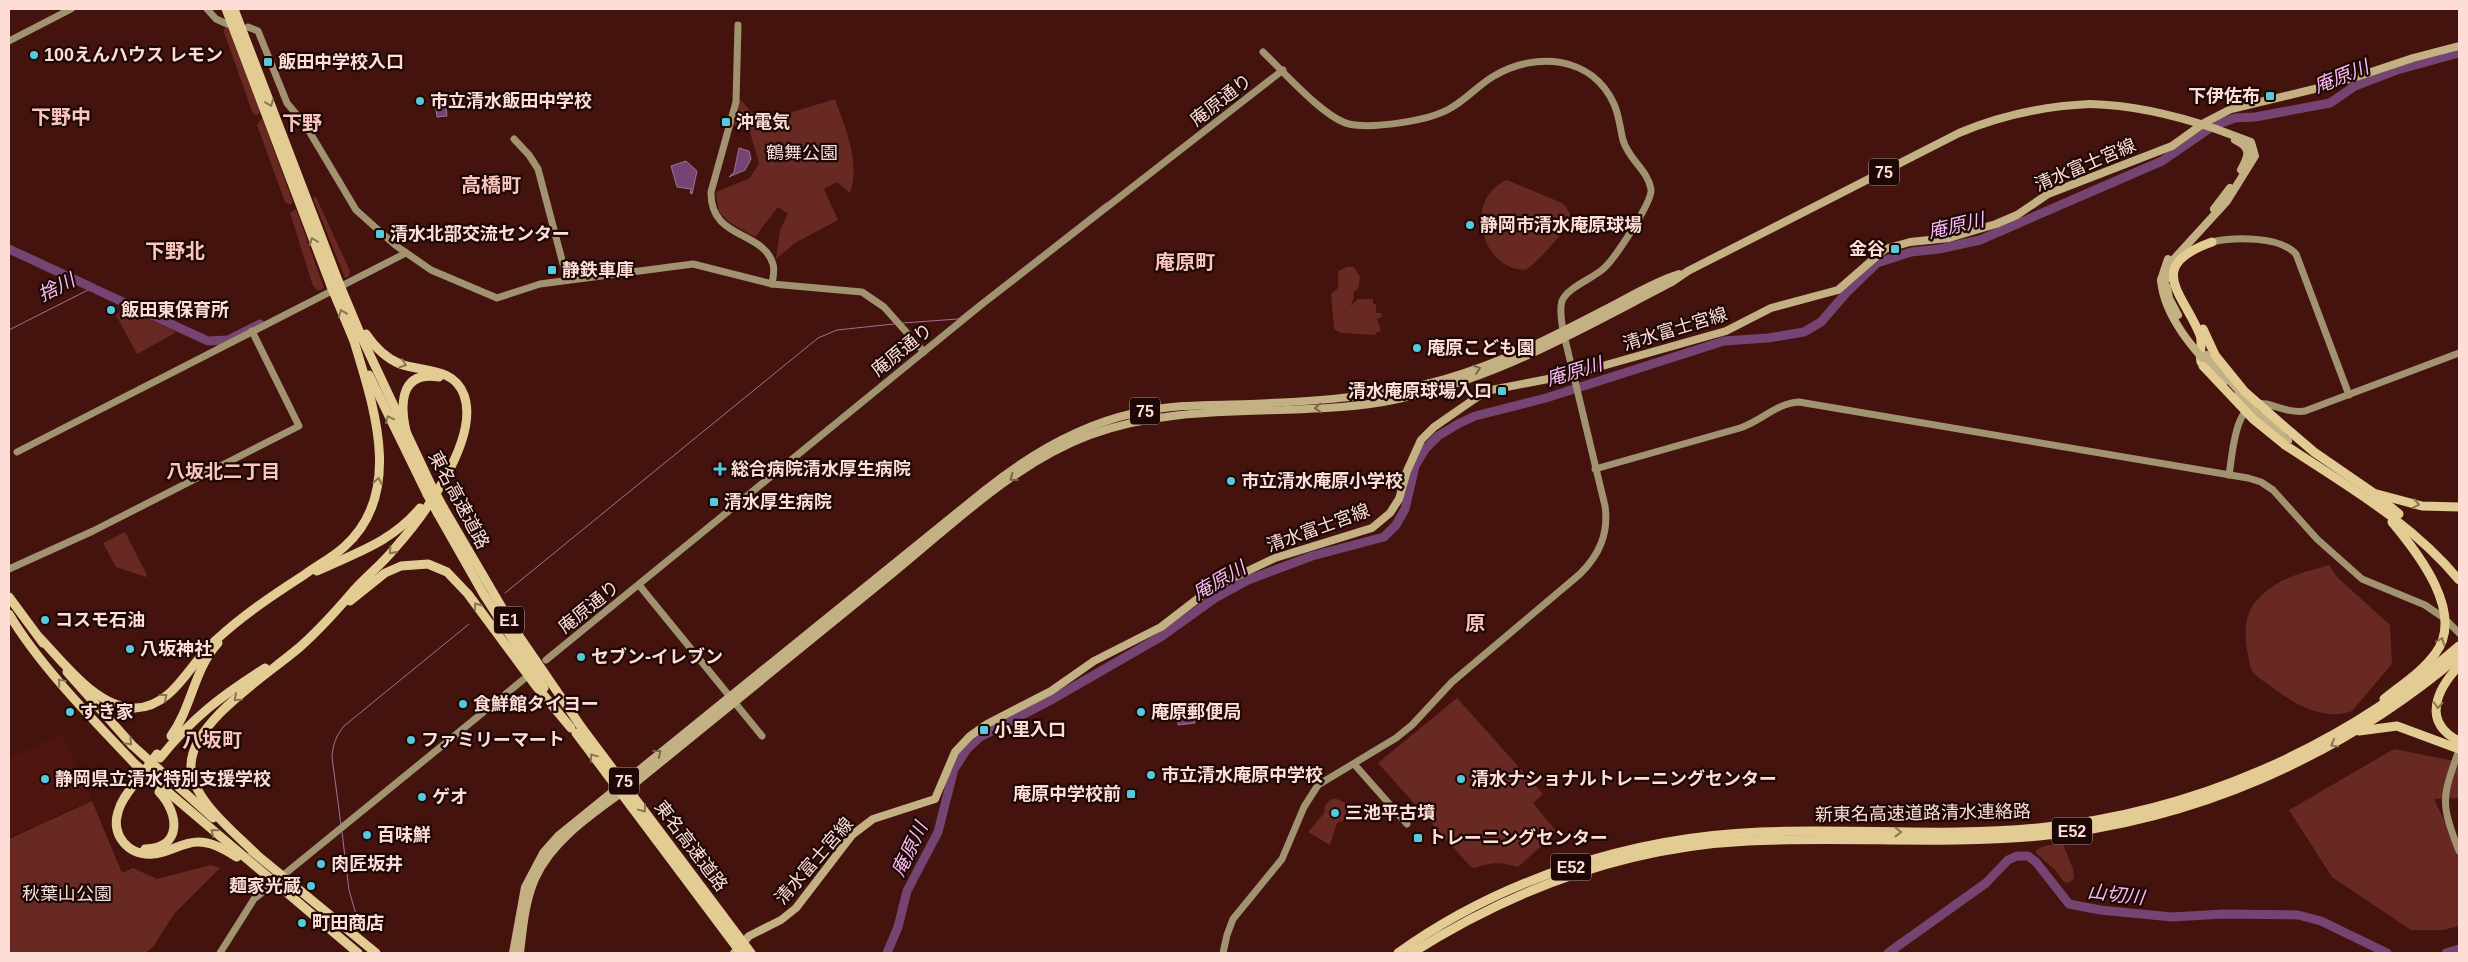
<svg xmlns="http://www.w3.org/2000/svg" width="2468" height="962" font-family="Helvetica,'Noto Sans JP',sans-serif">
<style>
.built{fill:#4f1610}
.green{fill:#682922}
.water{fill:#764473;stroke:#9f7291}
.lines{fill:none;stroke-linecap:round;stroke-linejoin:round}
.stream{stroke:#9f7291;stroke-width:1}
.river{stroke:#764473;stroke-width:9}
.secondary{stroke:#a1936f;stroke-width:7}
.primary{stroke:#c3b183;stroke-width:8}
.highway{stroke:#e2cc94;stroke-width:9}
.primary-bridge{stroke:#c3b183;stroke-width:8}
.highway-bridge{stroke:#e2cc94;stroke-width:9}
.oneway{stroke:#897454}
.oneway2{stroke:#78654b}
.poi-dot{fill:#54cadc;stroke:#1d0806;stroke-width:2}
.labels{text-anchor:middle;stroke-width:4.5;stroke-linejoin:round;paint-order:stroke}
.shield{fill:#1d0806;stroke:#ba9d98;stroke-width:1}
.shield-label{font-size:16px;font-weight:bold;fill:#feddd7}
.poi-label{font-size:18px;font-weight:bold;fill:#feddd7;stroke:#1d0806;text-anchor:start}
.street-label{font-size:18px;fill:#feddd7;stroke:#1d0806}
.park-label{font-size:18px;fill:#f4deda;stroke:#1d0806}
.water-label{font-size:19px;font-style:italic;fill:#f8bbf3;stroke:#1d0806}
.neighbourhood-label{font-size:19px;font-weight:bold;fill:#fac5bd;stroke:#1d0806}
.quarter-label{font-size:20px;font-weight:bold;fill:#fac5bd;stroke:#1d0806}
</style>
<rect width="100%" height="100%" fill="#44130e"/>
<path class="built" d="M58,736L64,738L92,800L9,837V758Z"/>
<g class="green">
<path d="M228,27L260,112L257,115L253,114L224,32V29Z"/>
<path d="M740,99L760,122L835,99C845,127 861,164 850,193L837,182L824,189L838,220L795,243L776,259L780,230L788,214L778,207L755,237L729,222L719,212L716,192L750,178L759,163L749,129L734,126Z"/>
<path d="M262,118L293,202L290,205L285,202L257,125Z"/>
<path d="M1507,180L1562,203C1567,207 1571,213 1570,220C1568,229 1534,266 1525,270C1480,269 1463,198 1507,180Z"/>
<path d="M316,197L350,271L349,276L345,278L313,198Z"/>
<path d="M296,209L324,288L318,291L313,286L290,213Z"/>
<path d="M1347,267H1354L1360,277L1358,289L1353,292L1354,298L1350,306L1358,299H1373V304H1376V313H1381L1382,317L1377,319L1381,331L1376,333V335L1341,333L1334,329L1331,294L1338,288V271Z"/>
<path d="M125,309L175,331V333L137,354L116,315Z"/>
<path d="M125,532L147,575L146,577L116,567L103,543Z"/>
<path d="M2329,565L2337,577L2390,625L2392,664L2352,711C2322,722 2291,702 2268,684C2263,681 2257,677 2253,672C2249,666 2249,657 2247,650C2243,622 2247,604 2272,587C2288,575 2310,571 2329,565Z"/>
<path d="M1457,698L1543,794L1533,803L1557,832L1518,867C1498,862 1494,862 1475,868L1471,867L1378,763Z"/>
<path d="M2394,749L2459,762V798L2434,799L2459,851V926L2443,930H2411L2332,877L2289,810Z"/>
<path d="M1332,799H1337L1345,803L1348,812L1344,820L1337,823L1330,845L1308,832L1324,813L1325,805Z"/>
<path d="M92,801L122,873L133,868L157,879L211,865L220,868L174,914L153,947L145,953H9V839Z"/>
<path d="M2063,844L2073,869L2074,878L2069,883L2064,882L2055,870L2035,852C2040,845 2055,844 2063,844Z"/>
</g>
<g class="water">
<path d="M445,99L447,116L437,117L435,101Z"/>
<path d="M739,148L749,151L751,159L745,170L729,177L734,172Z"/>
<path d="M686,161L697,171L692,194L690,193L691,189L677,187L671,166Z"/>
<path d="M1194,713L1195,723L1178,725L1177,714Z"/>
</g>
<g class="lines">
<g class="stream">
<path d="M903,323L958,319L1106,203"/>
<path d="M9,330L92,288"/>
<path d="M505,593L818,338L837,330L894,324"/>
<path d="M341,825L332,757C333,744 336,736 344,726L469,624"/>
<path d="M342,832L349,890L361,932"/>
</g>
<g class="river">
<path d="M9,249L93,288"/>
<path d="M97,290L208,341L228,340L260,324"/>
<path d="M887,953L898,927L907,891L938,832L954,769L967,749L980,737L1049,701L1162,636L1215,598L1248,580L1312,556L1384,537L1396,525L1405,509L1415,466L1426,448L1438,436L1458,424L1475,416L1546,398L1724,341L1768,338L1804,332L1821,322L1847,292L1877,263L1911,252L1939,249L1980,240L2162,161L2213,126L2235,118L2255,117L2330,103L2355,86L2397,70L2459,53"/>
<path d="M1888,953L1986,883L2008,860L2017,856H2028L2036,862L2069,904L2100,910L2172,917L2224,914L2298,915L2321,921L2387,953"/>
<path d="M2446,953L2459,949"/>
</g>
<g class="secondary">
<path d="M207,9L216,19L227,24"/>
<path d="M738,25L736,102L711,192C710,240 763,230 773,264C775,270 773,277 772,284"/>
<path d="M248,27L258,31L287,103L306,126L356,210L395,245L431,270L497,298L540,284L693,264L772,284L862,292L884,307L924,352"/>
<path d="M9,41L71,9"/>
<path d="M514,139L529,155L538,169L567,279"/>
<path d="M2212,242C2234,237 2280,236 2296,254L2349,395"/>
<path d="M17,452L406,253"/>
<path d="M1595,469L1740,428C1761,421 1777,403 1799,402L2248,478L2261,482L2273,490L2317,539L2362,579L2425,605L2444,618L2459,633"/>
<path d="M2229,475C2233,453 2234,398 2266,404C2280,407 2290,413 2305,411L2459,353"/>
<path d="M9,569L93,531L299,426L252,331"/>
<path d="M639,585L762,736"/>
<path d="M546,660L981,305L1283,70"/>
<path d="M2459,750C2442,798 2440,802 2459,851"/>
<path d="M1354,764L1407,824"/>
<path d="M220,953L254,899L524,679"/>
<path d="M1223,953L1227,935L1233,919L1282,859L1304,807L1318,785L1396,738L1412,725L1452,682L1580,574C1599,555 1609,534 1605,506L1563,331C1562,322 1559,311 1562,301C1568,287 1592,279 1603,269C1614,260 1653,201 1651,189C1648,170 1628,159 1623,140C1620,128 1619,115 1614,104C1592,56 1536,51 1494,76C1478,85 1466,100 1449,109C1428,121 1372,129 1349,124C1324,118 1283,71 1263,52"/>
</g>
<g class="primary">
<path d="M2235,140C2252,148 2249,155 2241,170"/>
<path d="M2214,209L2230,188"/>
<path d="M2161,280L2168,259"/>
<path d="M2166,280L2174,259L2227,201L2255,156L2251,142L2216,129"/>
<path d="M513,953L525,887L543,853L559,835L985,490C1029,455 1079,425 1135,413C1173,404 1212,405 1251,404C1318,401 1381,397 1445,379C1502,363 1552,337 1604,310C1628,298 1653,282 1679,274"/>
<path d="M520,953C523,928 525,902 535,879C554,836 603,807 639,780C723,711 808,643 892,574C953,524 1015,463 1090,435C1186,400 1285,418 1383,402C1488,384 1579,330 1672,282L1688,271L1959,133C2002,115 2043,106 2090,104"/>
<path d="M734,953L749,936L781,920L796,908L852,835L873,819L935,799L955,752L970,736L987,724L1051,691L1094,661L1161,627L1209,590L1233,578L1275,558L1372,528L1390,513L1399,499L1407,471L1421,440L1434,427L1486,391L1574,374L1726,331L1771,308L1838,290L1885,249L1910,242L1949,238L1996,224L2017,215L2048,194L2172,146L2204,123L2231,109L2335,84L2413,58L2459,46"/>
</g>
<g class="highway">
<path d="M226,9L331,286"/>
<path d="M234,9L339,283"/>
<path d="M2203,329L2215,355"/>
<path d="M362,338L431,485"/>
<path d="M2201,362C2199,353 2203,343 2200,335C2183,293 2144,266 2212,242"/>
<path d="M369,375L427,494"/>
<path d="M2293,434L2314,452L2375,494L2399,514"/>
<path d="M407,435C400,408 398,370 439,377"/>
<path d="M2285,445C2347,486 2411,522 2459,580"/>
<path d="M2377,494L2422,506L2459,507"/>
<path d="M443,507L515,630L582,728"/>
<path d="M438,514L484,595L544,688"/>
<path d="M317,571C355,553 392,542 420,508"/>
<path d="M9,597L43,643"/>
<path d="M350,601L385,573L401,566L428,564L447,572L468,594L536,686L571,728"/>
<path d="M9,614C39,665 94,721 135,764L358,953"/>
<path d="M40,638C64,663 97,708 135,708C174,707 190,662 216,640C243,615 273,595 304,575C317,565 332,558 344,547C405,493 373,405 354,341"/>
<path d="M2459,666C2437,689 2421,722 2459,741"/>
<path d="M67,672L132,745L213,818"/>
<path d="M2359,731L2397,726L2459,749"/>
<path d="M171,736C192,707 194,669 218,643"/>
<path d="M160,758C193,717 221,696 265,668"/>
<path d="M136,782C129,791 121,800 118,812C111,835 128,856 153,854C169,853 182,842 198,842C213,842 225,850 237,857"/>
<path d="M145,849C183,848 179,813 159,792"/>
<path d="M252,851L376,953"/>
<path d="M256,854C234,832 190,798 191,765C192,721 269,674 301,646C321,628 338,609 355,589C368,575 383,563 395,548C423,517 480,439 464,395C454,367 423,372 400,364C386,358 374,346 366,334"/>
<path d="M1398,953C1501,879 1632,837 1760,832C1852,828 1946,837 2038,828C2193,813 2342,748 2459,646"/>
<path d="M1412,953C1513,889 1627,847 1748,841C1845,836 1942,845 2039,836C2194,821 2340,757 2459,656"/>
</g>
<g class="primary-bridge">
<path d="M2090,104C2134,105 2175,115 2216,129"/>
<path d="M2161,280C2164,319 2199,355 2224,382"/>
<path d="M2167,287L2169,298L2178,315"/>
<path d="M2207,355L2241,393"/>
<path d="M2237,396L2288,441"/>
<path d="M2264,415L2284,431"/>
</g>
<g class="highway-bridge">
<path d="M339,283L362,338"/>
<path d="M331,286L354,341"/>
<path d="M2215,355L2245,392L2293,434"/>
<path d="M2203,366L2253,419L2285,445"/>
<path d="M431,485L443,507"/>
<path d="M427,494L438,514"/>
<path d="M2384,699C2401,685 2422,672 2435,654C2466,614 2418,553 2392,522"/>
<path d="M582,728L751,953"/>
<path d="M576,733L741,953"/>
<path d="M136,782L157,754"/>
</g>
</g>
<defs><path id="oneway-chevron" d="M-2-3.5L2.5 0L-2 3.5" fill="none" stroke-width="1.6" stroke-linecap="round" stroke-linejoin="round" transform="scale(1.25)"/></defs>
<g class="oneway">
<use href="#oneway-chevron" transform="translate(270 103) rotate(69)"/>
<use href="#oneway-chevron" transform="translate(313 241) rotate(-111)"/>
<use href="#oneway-chevron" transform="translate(342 313) rotate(-113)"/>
<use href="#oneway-chevron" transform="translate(403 364) rotate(18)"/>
<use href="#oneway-chevron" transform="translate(389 419) rotate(-116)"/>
<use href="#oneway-chevron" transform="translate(378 481) rotate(-80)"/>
<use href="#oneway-chevron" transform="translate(2416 504) rotate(10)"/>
<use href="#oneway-chevron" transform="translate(392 551) rotate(132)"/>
<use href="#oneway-chevron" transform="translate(477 606) rotate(-126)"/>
<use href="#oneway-chevron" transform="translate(2441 641) rotate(-69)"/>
<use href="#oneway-chevron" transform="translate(61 682) rotate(-130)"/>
<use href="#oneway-chevron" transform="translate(164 697) rotate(-38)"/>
<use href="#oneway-chevron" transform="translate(237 698) rotate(139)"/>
<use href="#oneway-chevron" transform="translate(2438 705) rotate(93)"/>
<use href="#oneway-chevron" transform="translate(129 742) rotate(45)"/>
<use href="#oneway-chevron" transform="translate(2334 744) rotate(151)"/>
<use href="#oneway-chevron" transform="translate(593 757) rotate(-127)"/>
<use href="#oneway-chevron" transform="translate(643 809) rotate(53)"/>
<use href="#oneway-chevron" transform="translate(214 832) rotate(-141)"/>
<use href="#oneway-chevron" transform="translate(1898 832)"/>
</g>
<g class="oneway2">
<use href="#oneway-chevron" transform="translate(1477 369) rotate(-19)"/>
<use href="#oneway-chevron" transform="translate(1318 408) rotate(177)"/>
<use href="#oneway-chevron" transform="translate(1013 478) rotate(144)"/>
<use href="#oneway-chevron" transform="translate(658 753) rotate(-38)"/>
</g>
<g class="poi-dot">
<circle cx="34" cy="55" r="5"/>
<rect x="263" y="57" width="10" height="10" rx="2.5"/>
<rect x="2265" y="91" width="10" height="10" rx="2.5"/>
<circle cx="420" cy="101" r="5"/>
<rect x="721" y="117" width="10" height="10" rx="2.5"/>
<circle cx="1470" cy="225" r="5"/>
<rect x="375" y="229" width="10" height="10" rx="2.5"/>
<rect x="1890" y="244" width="10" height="10" rx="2.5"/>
<rect x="547" y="265" width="10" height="10" rx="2.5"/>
<circle cx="111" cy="310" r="5"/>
<circle cx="1417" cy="348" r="5"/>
<rect x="1497" y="386" width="10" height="10" rx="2.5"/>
<path d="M717.5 461.5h5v5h5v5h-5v5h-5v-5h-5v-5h5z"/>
<circle cx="1231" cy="481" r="5"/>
<rect x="709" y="497" width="10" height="10" rx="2.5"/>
<circle cx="45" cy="620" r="5"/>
<circle cx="130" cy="649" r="5"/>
<circle cx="581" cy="657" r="5"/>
<circle cx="463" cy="704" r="5"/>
<circle cx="70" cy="712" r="5"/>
<circle cx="1141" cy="712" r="5"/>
<rect x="979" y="725" width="10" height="10" rx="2.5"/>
<circle cx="411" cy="740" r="5"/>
<circle cx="1151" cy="775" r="5"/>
<circle cx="45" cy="779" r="5"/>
<circle cx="1461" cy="779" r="5"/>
<rect x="1126" y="789" width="10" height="10" rx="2.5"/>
<circle cx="422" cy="797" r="5"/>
<circle cx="1335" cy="813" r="5"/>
<circle cx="367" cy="835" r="5"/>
<rect x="1413" y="833" width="10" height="10" rx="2.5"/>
<circle cx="321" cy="864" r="5"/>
<circle cx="311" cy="886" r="5"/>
<circle cx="302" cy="923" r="5"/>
</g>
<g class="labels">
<g class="shield">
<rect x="1869" y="158.5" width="30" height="27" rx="4"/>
<rect x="1130" y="397.5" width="30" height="27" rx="4"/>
<rect x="494" y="606.5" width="30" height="27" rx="4"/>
<rect x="609" y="767.5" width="30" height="27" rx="4"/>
<rect x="2052" y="817.5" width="40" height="27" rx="4"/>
<rect x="1551" y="853.5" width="40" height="27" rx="4"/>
</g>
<g class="shield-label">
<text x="1884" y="178">75</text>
<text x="1145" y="417">75</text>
<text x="509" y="626">E1</text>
<text x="624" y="787">75</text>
<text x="2072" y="837">E52</text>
<text x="1571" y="873">E52</text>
</g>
<g class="poi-label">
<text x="44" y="61">100えんハウス レモン</text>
<text x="278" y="68">飯田中学校入口</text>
<text x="2260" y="102" text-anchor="end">下伊佐布</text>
<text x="430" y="107">市立清水飯田中学校</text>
<text x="736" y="128">沖電気</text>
<text x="1480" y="231">静岡市清水庵原球場</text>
<text x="390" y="240">清水北部交流センター</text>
<text x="1885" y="255" text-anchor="end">金谷</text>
<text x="562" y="276">静鉄車庫</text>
<text x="121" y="316">飯田東保育所</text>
<text x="1427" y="354">庵原こども園</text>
<text x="1492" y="397" text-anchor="end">清水庵原球場入口</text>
<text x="731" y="475">総合病院清水厚生病院</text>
<text x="1241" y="487">市立清水庵原小学校</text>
<text x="724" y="508">清水厚生病院</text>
<text x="55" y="626">コスモ石油</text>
<text x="140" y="655">八坂神社</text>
<text x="591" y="663">セブン-イレブン</text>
<text x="473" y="710">食鮮館タイヨー</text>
<text x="80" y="718">すき家</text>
<text x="1151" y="718">庵原郵便局</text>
<text x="994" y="736">小里入口</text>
<text x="421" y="746">ファミリーマート</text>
<text x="1161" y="781">市立清水庵原中学校</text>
<text x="55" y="785">静岡県立清水特別支援学校</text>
<text x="1471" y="785">清水ナショナルトレーニングセンター</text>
<text x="1121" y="800" text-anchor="end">庵原中学校前</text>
<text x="432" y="803">ゲオ</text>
<text x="1345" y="819">三池平古墳</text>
<text x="377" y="841">百味鮮</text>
<text x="1428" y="844">トレーニングセンター</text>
<text x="331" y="870">肉匠坂井</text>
<text x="301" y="892" text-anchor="end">麺家光蔵</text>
<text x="312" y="929">町田商店</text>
</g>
<g class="street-label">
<text transform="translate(1221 100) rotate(-38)" y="6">庵原通り</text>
<text transform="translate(2085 165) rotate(-23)" y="6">清水富士宮線</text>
<text transform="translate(1675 329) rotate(-17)" y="6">清水富士宮線</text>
<text transform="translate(902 350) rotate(-39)" y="6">庵原通り</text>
<text transform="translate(459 500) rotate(62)" y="6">東名高速道路</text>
<text transform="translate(1318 528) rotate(-20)" y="6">清水富士宮線</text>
<text transform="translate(589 607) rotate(-39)" y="6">庵原通り</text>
<text transform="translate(1923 813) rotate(-1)" y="6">新東名高速道路清水連絡路</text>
<text transform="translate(691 846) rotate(53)" y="6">東名高速道路</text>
<text transform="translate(814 861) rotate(-49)" y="6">清水富士宮線</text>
</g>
<g class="park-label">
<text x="802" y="159">鶴舞公園</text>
<text x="67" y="900">秋葉山公園</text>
</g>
<g class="water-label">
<text transform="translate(2341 76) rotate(-22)" y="7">庵原川</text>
<text transform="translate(1956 225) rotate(-13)" y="7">庵原川</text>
<text transform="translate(56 287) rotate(-27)" y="7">捨川</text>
<text transform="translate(1574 371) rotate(-17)" y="7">庵原川</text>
<text transform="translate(1219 580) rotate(-30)" y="7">庵原川</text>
<text transform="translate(909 849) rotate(-64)" y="7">庵原川</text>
<text transform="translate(2116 894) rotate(7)" y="7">山切川</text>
</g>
<g class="neighbourhood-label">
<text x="223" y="478">八坂北二丁目</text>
</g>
<g class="quarter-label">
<text x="61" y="124">下野中</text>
<text x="302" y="130">下野</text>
<text x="491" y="192">高橋町</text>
<text x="175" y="258">下野北</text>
<text x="1185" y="269">庵原町</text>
<text x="1475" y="630">原</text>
<text x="212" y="747">八坂町</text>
</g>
</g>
<rect width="2468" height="962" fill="none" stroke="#feddd7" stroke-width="20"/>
</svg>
